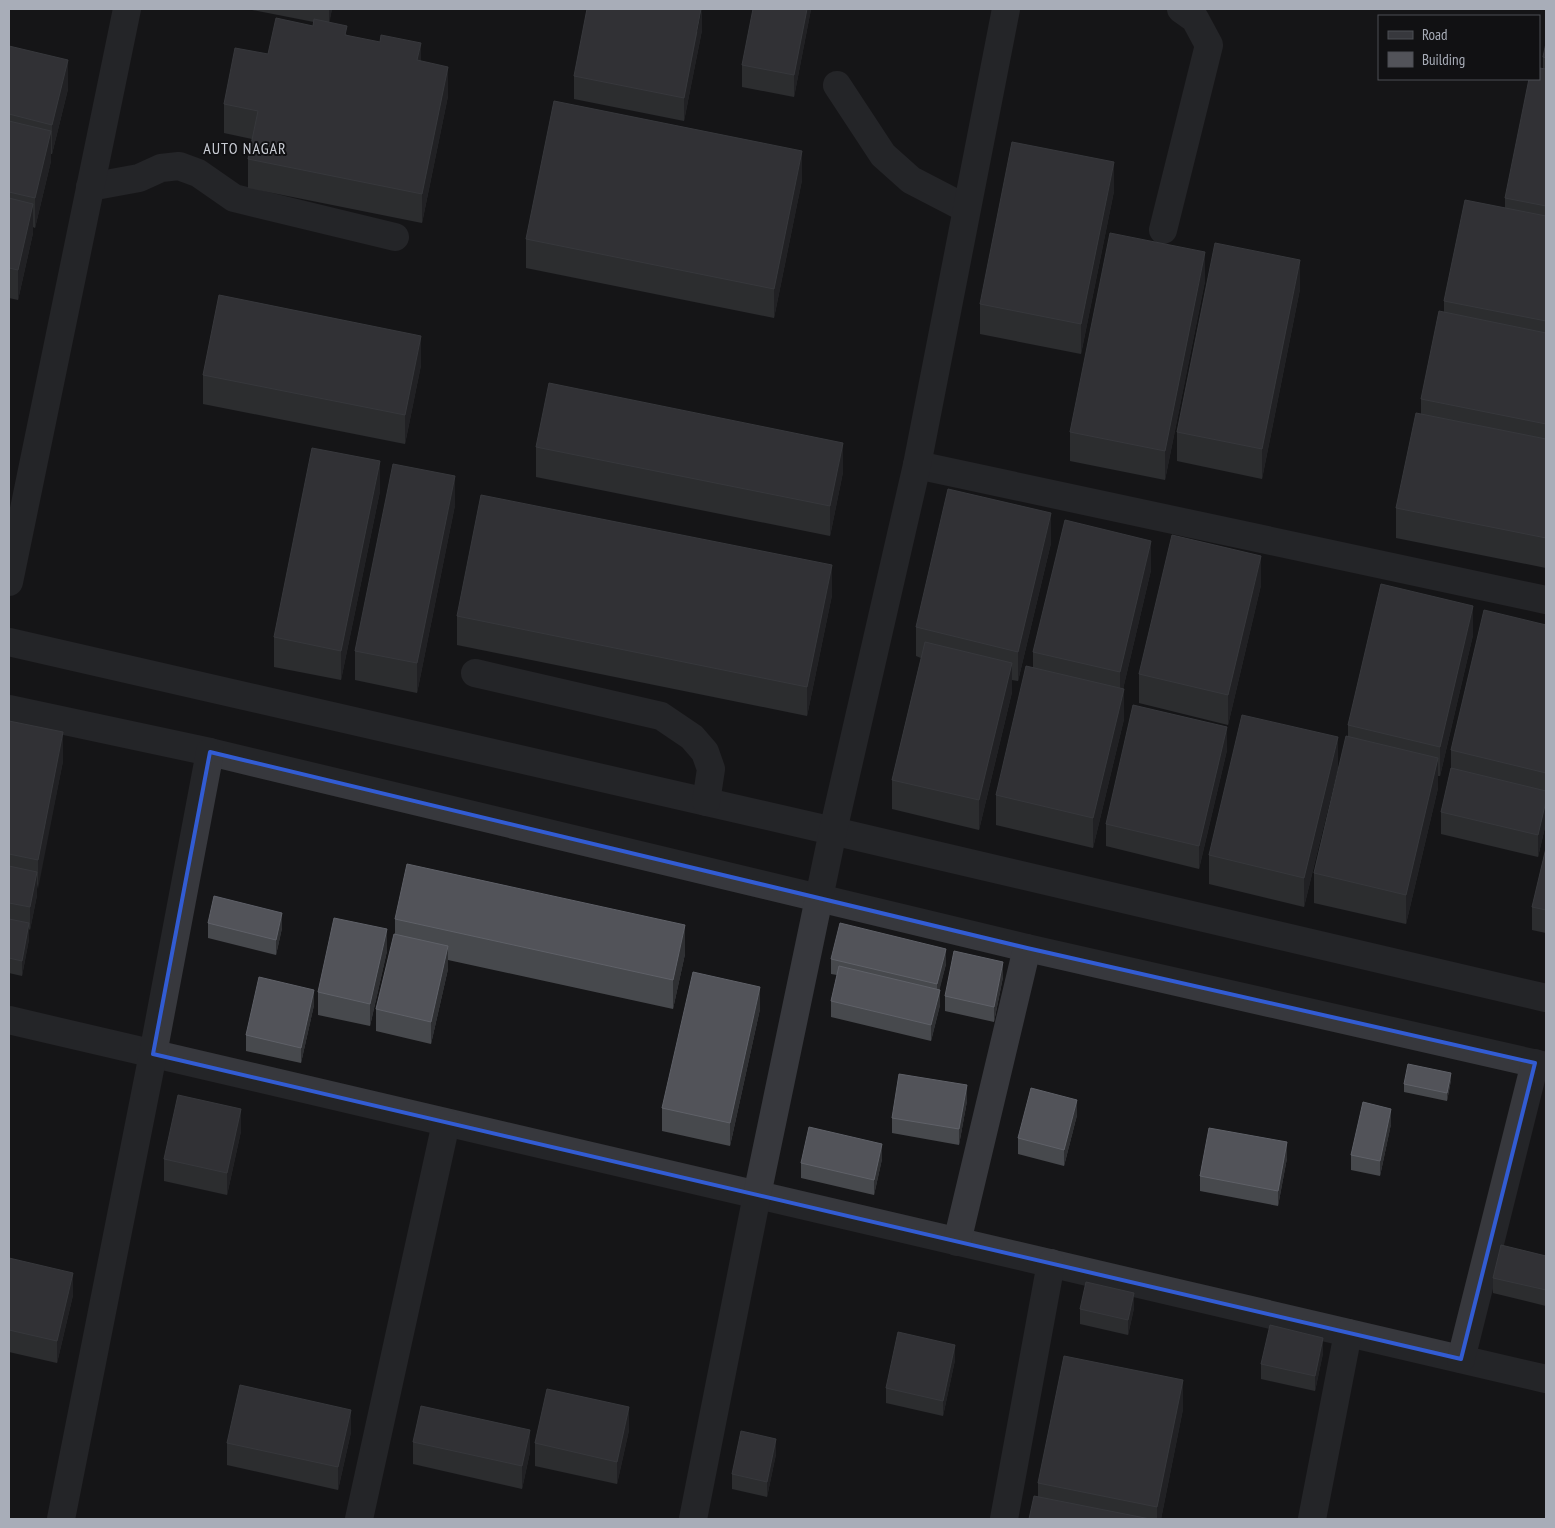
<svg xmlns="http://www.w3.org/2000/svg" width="1555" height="1528" font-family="'PT Sans Narrow',sans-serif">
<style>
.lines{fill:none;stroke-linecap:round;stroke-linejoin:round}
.minor{stroke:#37383d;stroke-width:28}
.wall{fill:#47494d}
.shaded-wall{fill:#2f3033}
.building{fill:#525359;stroke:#5f6168}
.marked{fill:none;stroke:#325cd3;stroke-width:4;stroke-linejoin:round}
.labels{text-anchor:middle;stroke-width:4;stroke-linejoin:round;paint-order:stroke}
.neighbourhood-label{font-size:16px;letter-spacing:1px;fill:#c9ccd4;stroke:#111113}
</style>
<rect width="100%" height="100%" fill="#161618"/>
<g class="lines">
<g class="minor">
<path d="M837,85L883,155L911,180L965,208"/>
<path d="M90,187L139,178L161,168L179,166L198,173L234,198L395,237"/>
<path d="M1163,230L1209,45L1195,19L1181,9"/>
<path d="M917,465L1546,600"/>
<path d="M9,582L127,9"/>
<path d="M9,642L833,831L1546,998"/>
<path d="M475,673L661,716L692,737L705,752L711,769L706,802"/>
<path d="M9,709L210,752L1027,948L1546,1066"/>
<path d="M9,1020L1546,1379"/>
<path d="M957,1242L1027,948"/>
<path d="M1461,1359L1535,1063"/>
<path d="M61,1519L153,1054L210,752"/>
<path d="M359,1519L446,1123"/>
<path d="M693,1519L757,1195L833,831L917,465L1006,9"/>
<path d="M1004,1519L1051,1263"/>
<path d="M1312,1519L1348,1333"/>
</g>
</g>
<g class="wall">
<path d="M247,9H332L329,22L347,35L421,61L448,96L422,223L248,188V159L252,139L224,133V104L268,54L313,26L314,22Z"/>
<path d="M811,9L794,97L742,87V65Z"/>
<path d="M702,30L684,121L574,99V76Z"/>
<path d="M1546,43V568L1396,538V508L1421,414V399L1444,313V301L1505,208V198L1543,69V57Z"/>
<path d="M9,46L68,89L52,154H51V161L35,228L33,227V233L18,300L9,298Z"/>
<path d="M802,180L774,318L526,268V239Z"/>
<path d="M1114,191L1081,354L980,334V304Z"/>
<path d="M1205,281L1165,480L1070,461V432Z"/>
<path d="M1300,289L1262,479L1177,461V432Z"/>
<path d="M421,365L405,444L203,404V375Z"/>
<path d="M536,447L843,472L830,536L536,477Z"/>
<path d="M380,491L341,680L274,667V637Z"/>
<path d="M455,505L417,693L355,680V651Z"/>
<path d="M1051,543L1018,681L1012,680V692L979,830L892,809V780L921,658L916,656V627Z"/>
<path d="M1151,570L1123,689L1124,719L1093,848L996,825V795L1033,668V652Z"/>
<path d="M1261,585L1228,725L1139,703V674Z"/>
<path d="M832,595L807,716L457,645V616Z"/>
<path d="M1546,625V823L1538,857L1441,834V812L1451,768V750Z"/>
<path d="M1473,635L1440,776H1438V788L1406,924L1314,903V873L1348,737V725Z"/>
<path d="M9,721L63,761L37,889V895L30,930L29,929V939L22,976L9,973Z"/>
<path d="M1227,750L1199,869L1106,846V824Z"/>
<path d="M1338,767L1304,907L1209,884V855Z"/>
<path d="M1546,848V933L1532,930V907Z"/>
<path d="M395,919L685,954L673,1009L448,960V969L431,1044L376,1031V1009L395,934Z"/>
<path d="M208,923L282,928L276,955L208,938Z"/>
<path d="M387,951L370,1026L318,1015V992Z"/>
<path d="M831,959L946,964L939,990L940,1005L931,1041L831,1017V1001L837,975L831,974Z"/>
<path d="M1003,977L994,1022L945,1011V996Z"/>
<path d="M314,1005L301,1063L246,1051V1035Z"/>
<path d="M760,1009L730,1146L662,1131V1108Z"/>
<path d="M1451,1080L1447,1101L1404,1092V1084Z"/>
<path d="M967,1101L959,1145L892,1133V1118Z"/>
<path d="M1077,1115L1064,1166L1018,1154V1138Z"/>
<path d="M1391,1124L1380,1176L1351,1170V1155Z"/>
<path d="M241,1131L227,1195L164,1181V1159Z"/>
<path d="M1287,1158L1278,1206L1200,1191V1176Z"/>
<path d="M882,1159L874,1195L801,1178V1163Z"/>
<path d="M1546,1256V1306L1493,1293V1278Z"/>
<path d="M9,1258L73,1295L57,1363L9,1352Z"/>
<path d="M1134,1308L1128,1335L1080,1324V1309Z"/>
<path d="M1323,1353L1315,1391L1261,1379V1364Z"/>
<path d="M955,1360L943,1416L886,1403V1388Z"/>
<path d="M1183,1409L1161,1519H1029L1038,1497V1483Z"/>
<path d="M629,1430L617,1484L535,1466V1443Z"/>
<path d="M351,1432L338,1490L227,1465V1443Z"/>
<path d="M413,1442L530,1452L522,1489L413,1464Z"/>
<path d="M776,1454L767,1497L732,1489V1474Z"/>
</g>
<g class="shaded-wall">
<path d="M329,9H332L329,25Z"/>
<path d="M702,9V30L684,121V98Z"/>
<path d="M807,9H811L794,97V75Z"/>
<path d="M421,43V73L417,60Z"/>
<path d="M68,60V89L52,154V125Z"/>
<path d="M448,67V96L422,223V194Z"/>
<path d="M51,131V161L35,228V198Z"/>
<path d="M802,151V180L774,318V289Z"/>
<path d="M1114,162V191L1081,354V324Z"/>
<path d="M33,204V233L18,300V270Z"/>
<path d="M1205,252V281L1165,480V451Z"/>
<path d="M1300,260V289L1262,479V449Z"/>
<path d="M421,336V365L405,444V415Z"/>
<path d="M843,443V472L830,536V506Z"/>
<path d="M380,461V491L341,680V651Z"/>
<path d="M455,476V505L417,693V663Z"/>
<path d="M1051,513V543L1018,681V652Z"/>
<path d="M1151,541V570L1120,702V672Z"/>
<path d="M1261,556V585L1228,725V695Z"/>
<path d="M832,565V595L807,716V687Z"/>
<path d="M1473,606V635L1440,776V747Z"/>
<path d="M1012,663V692L979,830V800Z"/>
<path d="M1124,689V719L1093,848V818Z"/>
<path d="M1227,727V750L1199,869V846Z"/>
<path d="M63,732V761L38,889V860Z"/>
<path d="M1338,737V767L1304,907V878Z"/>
<path d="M1438,758V788L1406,924V895Z"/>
<path d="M1546,801V823L1538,857V835Z"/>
<path d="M37,872V895L30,930V907Z"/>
<path d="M282,913V928L276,955V940Z"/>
<path d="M29,923V939L22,976V961Z"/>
<path d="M685,925V954L673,1009V980Z"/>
<path d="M387,929V951L370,1026V1004Z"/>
<path d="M448,946V969L431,1044V1022Z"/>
<path d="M946,949V964L937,1000V984Z"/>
<path d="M1003,962V977L994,1022V1007Z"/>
<path d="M760,987V1009L730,1146V1123Z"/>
<path d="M314,990V1005L301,1063V1048Z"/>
<path d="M940,990V1005L931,1041V1025Z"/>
<path d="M1451,1073V1080L1447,1101V1093Z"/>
<path d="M967,1085V1101L959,1145V1129Z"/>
<path d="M1077,1100V1115L1064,1166V1150Z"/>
<path d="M241,1109V1131L227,1195V1173Z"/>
<path d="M1391,1109V1124L1380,1176V1161Z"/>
<path d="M1287,1142V1158L1278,1206V1191Z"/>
<path d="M882,1144V1159L874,1195V1180Z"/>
<path d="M73,1273V1295L57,1363V1341Z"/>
<path d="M1134,1293V1308L1128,1335V1320Z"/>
<path d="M1323,1338V1353L1315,1391V1376Z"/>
<path d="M955,1345V1360L943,1416V1401Z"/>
<path d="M1183,1380V1409L1161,1519H1157V1507Z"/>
<path d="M629,1407V1430L617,1484V1462Z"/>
<path d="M351,1410V1432L338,1490V1467Z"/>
<path d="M530,1430V1452L522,1489V1466Z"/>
<path d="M776,1439V1454L767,1497V1482Z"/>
</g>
<g class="building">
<path d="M587,9H701L684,98L574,76Z"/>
<path d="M753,9H807L794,75L742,65Z"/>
<path d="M276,18L313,26L314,19L347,26L345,35L380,42L381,35L421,43L417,60L448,67L422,194L248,159L258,111L224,104L235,48L268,54Z"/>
<path d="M1546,43V58L1543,57Z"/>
<path d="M9,46L68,60L52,125L9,114Z"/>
<path d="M1539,68L1546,69V206L1505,198L1529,79H1539Z"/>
<path d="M554,101L802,151L774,289L526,239Z"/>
<path d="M9,121L51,131L35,198L9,192Z"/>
<path d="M1012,142L1114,162L1081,324L980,304Z"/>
<path d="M9,198L33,204L18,270L9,268Z"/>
<path d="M1465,200L1546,216V321L1444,301Z"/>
<path d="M1110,233L1205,252L1165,451L1070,432Z"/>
<path d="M1215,243L1300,260L1262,449L1177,432Z"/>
<path d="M219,295L421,336L405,415L203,375Z"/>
<path d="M1439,311L1546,333V424L1421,399Z"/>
<path d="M549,383L843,443L830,506L536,447Z"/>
<path d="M1416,413L1546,439V538L1396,508Z"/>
<path d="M312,448L380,461L341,651L274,637Z"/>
<path d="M393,464L455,476L417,663L355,651Z"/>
<path d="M948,489L1051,513L1018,652L916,627Z"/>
<path d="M481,495L832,565L807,687L457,616Z"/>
<path d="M1065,520L1151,541L1120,672L1033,652Z"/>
<path d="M1172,535L1261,556L1228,695L1139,674Z"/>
<path d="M1381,584L1473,606L1440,747L1348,725Z"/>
<path d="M1484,610L1546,625V773L1451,750Z"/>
<path d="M925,642L1012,663L979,800L892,780Z"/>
<path d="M1026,666L1124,689L1093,818L996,795Z"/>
<path d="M1133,705L1227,727L1199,846L1106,824Z"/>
<path d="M1242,715L1338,737L1304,878L1209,855Z"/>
<path d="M9,721L63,732L38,860L9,854Z"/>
<path d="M1346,736L1438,758L1406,895L1314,873Z"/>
<path d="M1451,768L1546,791V801L1538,835L1441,812Z"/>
<path d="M1546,848V910L1532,907Z"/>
<path d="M407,864L685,925L673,980L395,919Z"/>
<path d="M9,866L37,872L30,907L9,903Z"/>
<path d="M214,896L282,913L276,940L208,923Z"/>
<path d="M334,918L387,929L370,1004L318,992Z"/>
<path d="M9,919L29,923L22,961L9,958Z"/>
<path d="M840,923L946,949L937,984L831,959Z"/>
<path d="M394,934L448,946L431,1022L376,1009Z"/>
<path d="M954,951L1003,962L994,1007L945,996Z"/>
<path d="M839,966L940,990L931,1025L831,1001Z"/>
<path d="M693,972L760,987L730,1123L662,1108Z"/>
<path d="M259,977L314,990L301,1048L246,1035Z"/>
<path d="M1408,1064L1451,1073L1447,1093L1404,1084Z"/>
<path d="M899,1074L967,1085L959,1129L892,1118Z"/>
<path d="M1031,1088L1077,1100L1064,1150L1018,1138Z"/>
<path d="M178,1095L241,1109L227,1173L164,1159Z"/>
<path d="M1363,1102L1391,1109L1380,1161L1351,1155Z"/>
<path d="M809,1127L882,1144L874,1180L801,1163Z"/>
<path d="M1209,1128L1287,1142L1278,1191L1200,1176Z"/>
<path d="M1501,1245L1546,1256V1290L1493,1278Z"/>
<path d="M9,1258L73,1273L57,1341L9,1330Z"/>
<path d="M1086,1282L1134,1293L1128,1320L1080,1309Z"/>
<path d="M1270,1325L1323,1338L1315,1376L1261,1364Z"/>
<path d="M898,1332L955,1345L943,1401L886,1388Z"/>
<path d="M1064,1356L1183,1380L1157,1507L1038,1483Z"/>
<path d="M240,1385L351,1410L338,1467L227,1443Z"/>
<path d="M547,1389L629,1407L617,1462L535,1443Z"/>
<path d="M421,1406L530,1430L522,1466L413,1442Z"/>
<path d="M741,1431L776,1439L767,1482L732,1474Z"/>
<path d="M1034,1496L1150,1519H1029Z"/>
</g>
<path d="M0 0H1555V1528H0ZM210,752L1027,948L1535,1063L1461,1359L153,1054Z" fill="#161618" fill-opacity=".55" fill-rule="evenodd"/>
<path class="marked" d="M210,752L1027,948L1535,1063L1461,1359L153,1054Z"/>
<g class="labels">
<g class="neighbourhood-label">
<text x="245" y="154">AUTO NAGAR</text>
</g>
</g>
<rect width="1555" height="1528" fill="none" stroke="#a8adb8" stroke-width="20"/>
<rect x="1378" y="15" width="162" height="65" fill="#111113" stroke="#4d4f55"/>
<rect x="1388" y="31" width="25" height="8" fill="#37383d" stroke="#4d4f55"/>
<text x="1422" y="40" font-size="15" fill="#a8adb8">Road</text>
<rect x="1388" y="52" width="25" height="15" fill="#525359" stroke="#4d4f55"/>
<text x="1422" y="65" font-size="15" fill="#a8adb8">Building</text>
</svg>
